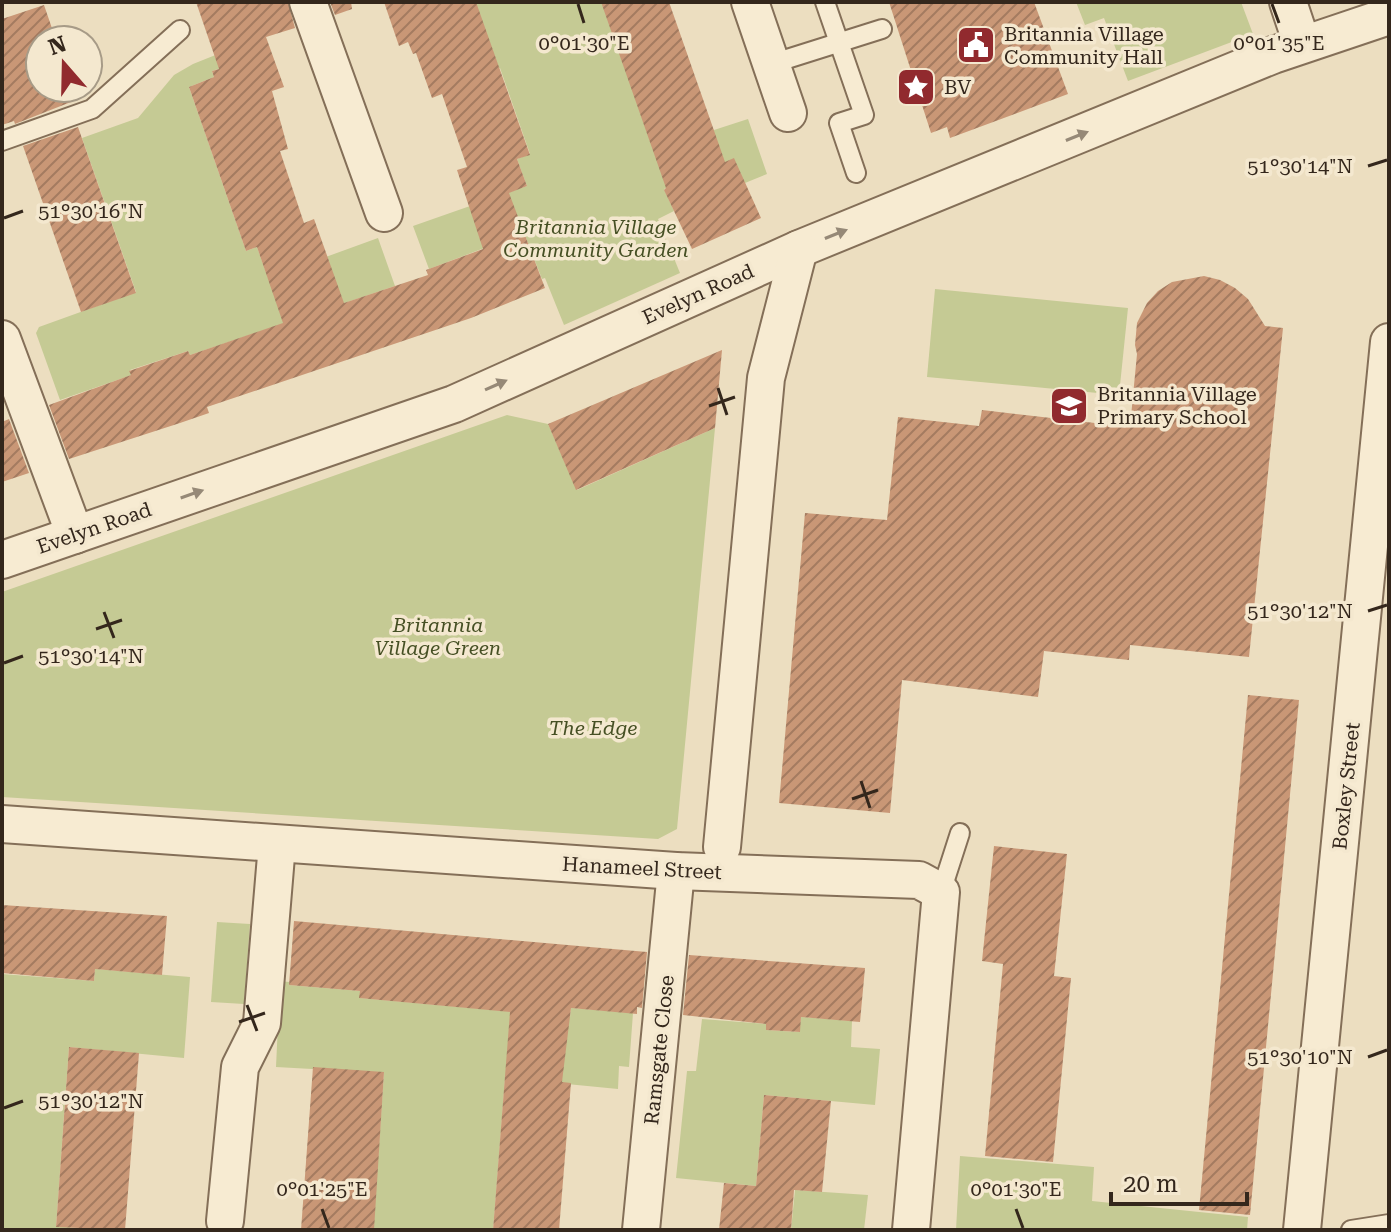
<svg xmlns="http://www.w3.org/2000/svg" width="1391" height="1232" font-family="'Roboto Serif',serif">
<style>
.green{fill:#c5ca94}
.building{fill:url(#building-hatch)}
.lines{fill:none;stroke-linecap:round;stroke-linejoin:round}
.lane-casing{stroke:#846f58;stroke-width:22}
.street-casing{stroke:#846f58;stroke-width:40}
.lane{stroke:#f7ebd2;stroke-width:18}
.street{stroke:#f7ebd2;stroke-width:36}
.oneway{fill:#968977}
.ticks{fill:none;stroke:#34271c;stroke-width:3}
.labels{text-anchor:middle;stroke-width:7;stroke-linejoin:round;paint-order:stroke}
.poi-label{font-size:20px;fill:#34271c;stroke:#f4e8cf;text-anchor:start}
.park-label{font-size:20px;font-style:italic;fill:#465024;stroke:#f4e8cf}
.street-label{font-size:20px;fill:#34271c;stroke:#f4e8cf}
.ticks-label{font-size:20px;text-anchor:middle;fill:#34271c;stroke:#f4e8cf;stroke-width:7;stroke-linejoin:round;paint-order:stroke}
</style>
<defs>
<pattern id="building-hatch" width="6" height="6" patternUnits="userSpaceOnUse" patternTransform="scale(2)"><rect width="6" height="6" fill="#c99776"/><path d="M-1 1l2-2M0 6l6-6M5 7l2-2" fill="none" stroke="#a47b60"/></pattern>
</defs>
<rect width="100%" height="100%" fill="#ecdec0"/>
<g class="green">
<path d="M476,2H601L714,130L748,119L767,174L745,183L698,174L664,189L674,211L658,219L680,273L564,325L545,278L542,279L524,233L429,269L413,226L527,186L517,159L530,154L500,68L488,72Z"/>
<path d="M1076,2H1241L1253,34L1128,81L1104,18L1085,25Z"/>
<path d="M223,52L227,66L212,71L214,77L189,87L246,251L257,247L268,278L378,238L395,286L190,355L188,351L130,370L131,375L126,377L60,400L36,333L39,327L136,292L82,138L138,118L174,75L193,64Z"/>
<path d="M935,289L1128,308L1119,395L927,377Z"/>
<path d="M507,415L548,424L577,490L715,428L677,829L658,839L2,797V592Z"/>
<path d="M217,922L250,924L244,1004L211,1002Z"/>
<path d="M95,969L190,977L184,1058L69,1047L56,1226L98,1230H2V974L94,981Z"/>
<path d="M280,981L289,982V985L360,991V998L570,1017L571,1008L633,1013L629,1067L619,1066L618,1089L505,1078L493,1230H373L384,1073L276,1067Z"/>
<path d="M801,1017L852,1021L851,1047L880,1049L875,1105L764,1095L756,1186L676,1178L687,1071H696L702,1019L766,1024V1030L799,1032Z"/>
<path d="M960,1156L1094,1167L1092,1201L1248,1217L1247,1230H956Z"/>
<path d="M795,1190L868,1195L864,1230H791Z"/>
</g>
<g class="building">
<path d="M196,2H288L295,28L266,37L284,87L272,91L288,149L280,151L304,223L314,219L344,303L428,275L426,270L483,249L457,170L467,167L442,94L432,98L416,53L413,54L408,42L399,46L384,2H476L530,155L517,159L527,186L509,193L545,288L471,318L207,407L209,413L180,423L69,459L49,405L131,375L129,371L188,351L190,355L283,323L257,247L246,251L189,87L214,77L212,71L219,69Z"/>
<path d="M330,2H351L352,9L335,15Z"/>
<path d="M601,2H669L725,162L734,158L761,218L692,249L664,190L666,188Z"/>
<path d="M889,2H1034L1068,94L950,138L947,127L931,133Z"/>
<path d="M44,5L56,40H40V88H72L76,100L15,124L14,121L2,125V19Z"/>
<path d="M78,127L136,293L81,312L23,146Z"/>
<path d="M1204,276L1220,280L1235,288L1248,299L1265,326L1283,328L1249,657L1130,645L1129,660L1044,651L1038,697L902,680L890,813L779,803L805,513L887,520L898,417L979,426L982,410L1130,427L1137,354L1135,345L1137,323L1147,303L1158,291L1172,282Z"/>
<path d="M722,350L715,428L576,490L548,424Z"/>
<path d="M9,419L29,473L2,482V422Z"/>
<path d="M1248,695L1299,700L1250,1215L1199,1210Z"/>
<path d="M994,846L1067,854L1054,976L1071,978L1053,1162L985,1156L1003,964L982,961Z"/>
<path d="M2,905L167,916L162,975L95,969L94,981L2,973Z"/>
<path d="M294,921L647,952L642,1008L637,1007V1014L571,1008L562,1082L571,1083L559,1230H493L510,1012L359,998L360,991L289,985Z"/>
<path d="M689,955L865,968L860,1022L801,1017L800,1032L766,1030V1024L683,1015Z"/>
<path d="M69,1047L139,1053L125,1230L56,1227Z"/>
<path d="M313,1067L384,1072L374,1230H301Z"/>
<path d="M764,1095L831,1101L822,1192L794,1190L791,1230H719L724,1183L756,1186Z"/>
</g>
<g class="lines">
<g class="lane-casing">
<g id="lane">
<path d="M825,2L864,115L839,123L856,173"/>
<path d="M771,64L882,29"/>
<path d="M2,141L92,109L180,30"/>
<path d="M941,892L960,833"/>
<path d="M1351,1230L1389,1224"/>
</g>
</g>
<g class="street-casing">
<g id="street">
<path d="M308,2L384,213"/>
<path d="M750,2L788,113"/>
<path d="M1288,2L1302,44"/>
<path d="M2,339L75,535"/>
<path d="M2,560L454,404L799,249L1273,55L1389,16"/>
<path d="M2,824L676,871L919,880L941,892L911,1230"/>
<path d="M722,847L766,378L799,249"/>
<path d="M225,1221L240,1067L262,1023L277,844"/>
<path d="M641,1230L676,871"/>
<path d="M1302,1230L1389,342"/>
</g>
</g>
<use href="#lane" class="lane"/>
<use href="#street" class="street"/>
</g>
<defs><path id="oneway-solid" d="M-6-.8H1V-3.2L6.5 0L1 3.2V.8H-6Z" transform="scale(2)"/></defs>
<g class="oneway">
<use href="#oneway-solid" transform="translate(1077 136) rotate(-22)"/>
<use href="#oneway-solid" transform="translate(836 234) rotate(-22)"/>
<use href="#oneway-solid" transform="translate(496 385) rotate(-24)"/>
<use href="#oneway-solid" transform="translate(192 494) rotate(-19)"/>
</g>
<path class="ticks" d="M578,4L584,23M1272,4L1279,23M1368,166L1387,160M4,218L23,211M718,388L727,415M709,406L735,397M1368,611L1387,605M104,612L114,638M96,629L122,620M4,663L23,656M861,781L870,808M852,799L878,790M247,1005L257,1031M239,1022L265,1013M1368,1057L1387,1050M4,1108L23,1101M322,1209L329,1228M1016,1209L1023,1228"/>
<defs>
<g id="civic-square" transform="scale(2)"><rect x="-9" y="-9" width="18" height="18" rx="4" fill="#912a2e" stroke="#f4e8cf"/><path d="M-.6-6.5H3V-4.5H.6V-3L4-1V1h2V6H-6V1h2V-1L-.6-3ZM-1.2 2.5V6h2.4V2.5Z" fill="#fff"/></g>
<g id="sight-square" transform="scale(2)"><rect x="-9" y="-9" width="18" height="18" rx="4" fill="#912a2e" stroke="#f4e8cf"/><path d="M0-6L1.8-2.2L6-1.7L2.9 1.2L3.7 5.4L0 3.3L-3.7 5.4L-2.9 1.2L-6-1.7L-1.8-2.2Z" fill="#fff"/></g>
<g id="school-square" transform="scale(2)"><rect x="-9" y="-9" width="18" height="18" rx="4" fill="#912a2e" stroke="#f4e8cf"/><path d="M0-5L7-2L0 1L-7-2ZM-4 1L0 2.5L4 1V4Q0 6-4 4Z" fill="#fff"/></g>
</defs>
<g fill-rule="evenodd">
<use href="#civic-square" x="976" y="45"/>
<use href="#sight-square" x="916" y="87"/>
<use href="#school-square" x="1069" y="406"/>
</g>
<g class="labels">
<g class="poi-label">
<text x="1004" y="41">Britannia Village<tspan x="1004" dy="23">Community Hall</tspan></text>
<text x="944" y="94">BV</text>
<text x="1097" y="401">Britannia Village<tspan x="1097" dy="23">Primary School</tspan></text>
</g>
<g class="park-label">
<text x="596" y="234">Britannia Village<tspan x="596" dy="23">Community Garden</tspan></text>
<text x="438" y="632">Britannia<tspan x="438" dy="23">Village Green</tspan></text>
<text x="593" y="735">The Edge</text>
</g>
<g class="street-label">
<text transform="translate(698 294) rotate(-24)" y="7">Evelyn Road</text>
<text transform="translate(94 528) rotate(-19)" y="7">Evelyn Road</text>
<text transform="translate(1346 786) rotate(-84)" y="7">Boxley Street</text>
<text transform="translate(642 868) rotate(3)" y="7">Hanameel Street</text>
<text transform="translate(659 1050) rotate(-84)" y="7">Ramsgate Close</text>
</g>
</g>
<g class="ticks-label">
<text x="1279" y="50">0°01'35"E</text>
<text x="584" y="50">0°01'30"E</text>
<text x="1300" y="173">51°30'14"N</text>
<text x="91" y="218">51°30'16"N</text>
<text x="1300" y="618">51°30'12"N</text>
<text x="91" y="663">51°30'14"N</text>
<text x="1300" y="1064">51°30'10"N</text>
<text x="91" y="1108">51°30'12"N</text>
<text x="322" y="1196">0°01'25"E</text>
<text x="1016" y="1196">0°01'30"E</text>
</g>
<rect width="1391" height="1232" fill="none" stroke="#34271c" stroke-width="8"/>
<g transform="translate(64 64) rotate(340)"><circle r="38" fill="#f4e8cf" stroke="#a79b87" stroke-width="2"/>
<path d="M0-6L14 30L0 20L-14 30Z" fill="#912a2e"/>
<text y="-12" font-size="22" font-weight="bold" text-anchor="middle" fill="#34271c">N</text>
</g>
<path d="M1111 1192v12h136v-12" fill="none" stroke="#34271c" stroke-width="4"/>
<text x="1123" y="1192" font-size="24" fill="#34271c" stroke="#f4e8cf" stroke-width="6" paint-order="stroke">20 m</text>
</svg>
